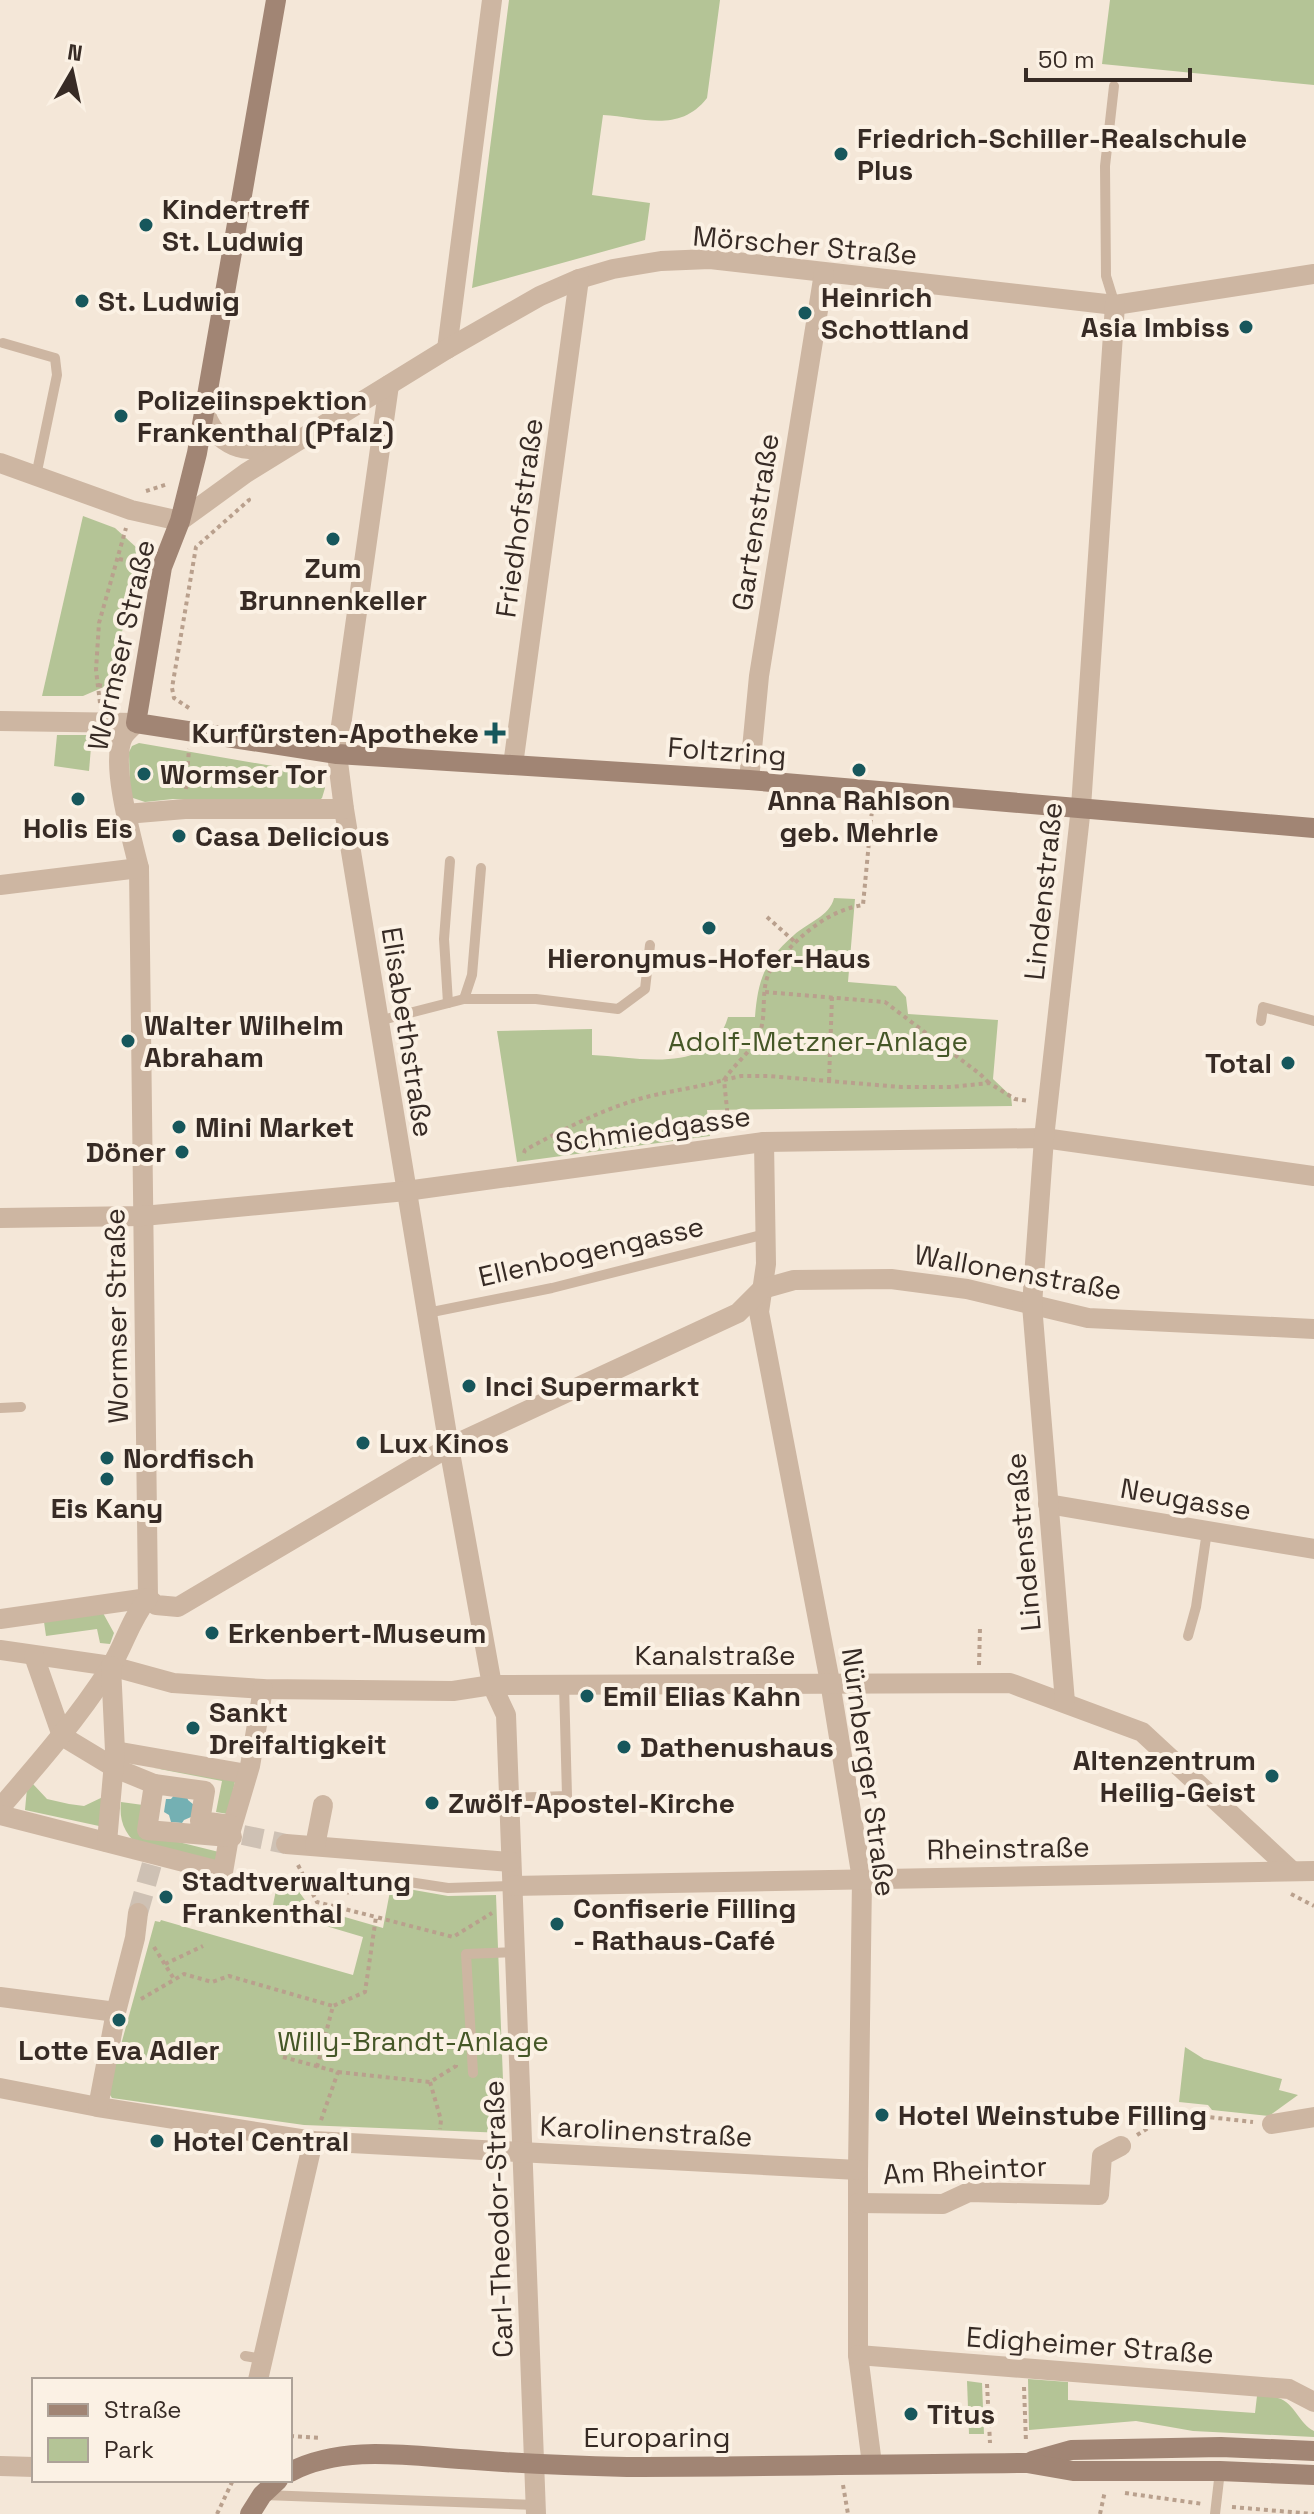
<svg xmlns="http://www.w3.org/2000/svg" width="1314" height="2514" font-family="'Space Grotesk',sans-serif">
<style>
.green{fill:#b4c496}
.water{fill:#74b0b3}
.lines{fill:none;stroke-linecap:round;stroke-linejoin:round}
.street-tunnel{stroke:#cec1b4;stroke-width:20;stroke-dasharray:20 10;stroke-linecap:butt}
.path{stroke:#b9a08d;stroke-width:4;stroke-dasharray:4 4;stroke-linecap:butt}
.lane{stroke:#cdb6a2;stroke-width:10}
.street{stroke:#cdb6a2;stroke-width:20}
.secondary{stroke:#a18574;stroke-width:20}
.poi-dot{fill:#17575c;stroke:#fbf1e4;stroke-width:3}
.labels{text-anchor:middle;stroke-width:8;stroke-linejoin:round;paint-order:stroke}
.poi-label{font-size:28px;font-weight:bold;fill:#372b25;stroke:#fbf1e4;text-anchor:start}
.street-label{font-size:28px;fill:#372b25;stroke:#fbf1e4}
.park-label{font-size:28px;fill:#455727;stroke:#fbf1e4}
</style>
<rect width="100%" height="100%" fill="#f4e7d8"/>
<g class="green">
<path d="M509,0H720L707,98C679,134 641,117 603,115L592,195L650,203L645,240L472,288Z"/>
<path d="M1110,0H1314V85L1102,64Z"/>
<path d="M83,516L115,528L137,548L113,683L83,696H42Z"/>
<path d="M57,735H92L89,771L54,766Z"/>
<path d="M139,743L313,773L321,779L325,788L322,798L314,805L173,799L145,802L130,797L129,752L132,746Z"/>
<path d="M834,898L855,899L848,982L896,986L906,997L908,1014L998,1020L993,1079L1011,1096L1012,1106L707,1110L710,1136L517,1162L497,1031L592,1029V1055C639,1057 711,1076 728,1017H755C758,979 765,960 794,935C807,923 830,916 834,898Z"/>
<path d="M103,1613L114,1633L110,1644L100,1643L97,1629L46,1636L44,1622Z"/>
<path d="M154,1768L236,1777L228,1814L216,1812L222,1781Z"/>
<path d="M33,1784L47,1799L69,1804L84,1806L105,1796L99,1826L25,1810L27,1788Z"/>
<path d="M121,1802L143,1805L138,1832L219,1852L216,1864L138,1845C124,1833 119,1820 121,1802Z"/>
<path d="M277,1885L297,1889L310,1907L383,1928L391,1886L448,1896L496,1895L505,2133L304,2125L112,2098L108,2092L155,1921L160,1922L161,1920L353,1975L363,1937L272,1910Z"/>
<path d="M1185,2047L1204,2059L1282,2079L1279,2090L1298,2095L1269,2116L1212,2110L1208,2105L1179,2102Z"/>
<path d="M1028,2379L1068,2382V2400L1255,2413L1257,2396C1264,2396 1272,2396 1278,2398C1295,2403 1299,2424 1314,2431V2437L1193,2431L1136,2421L1029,2430Z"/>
<path d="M967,2381L982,2383L984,2434H969Z"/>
</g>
<path class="water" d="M176,1793L187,1796L188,1800L194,1805L191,1817L184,1820L182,1823L171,1822L169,1815L164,1812L166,1799H171Z"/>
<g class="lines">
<g class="street-tunnel">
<path d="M243,1835L286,1844"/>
<path d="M138,1913L155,1853"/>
</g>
<g class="path">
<path d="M146,491L168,484"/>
<path d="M119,559L141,563"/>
<path d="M98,685L120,689"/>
<path d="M100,703L96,670L99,623L126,528"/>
<path d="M189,708L174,698L172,688L196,547L249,500L247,496"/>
<path d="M186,789L189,749"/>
<path d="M767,917L795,942"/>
<path d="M765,992L885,1002L980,1074L989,1083"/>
<path d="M829,1081L832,997"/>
<path d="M729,1128L724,1080L741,1076H768L901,1087H951L989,1083L1015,1099L1029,1101"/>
<path d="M524,1153L525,1150C562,1130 599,1111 639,1099C667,1091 696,1088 724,1080C735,1063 756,1048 761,1029C766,1011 761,990 769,973C771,968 777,962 781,958C802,933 830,910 863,905L872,810"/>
<path d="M979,1665L980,1628"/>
<path d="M298,1865L317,1902L376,1917"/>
<path d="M307,1880L353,1894"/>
<path d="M1291,1894L1314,1906"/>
<path d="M154,1947L174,1979"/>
<path d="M165,1964L203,1946"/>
<path d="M141,1999L184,1974L212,1982L229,1976L333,2006"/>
<path d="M283,2057L338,2072L320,2123"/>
<path d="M317,2067L333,2006L365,1992L376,1917L453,1937L492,1913"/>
<path d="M338,2072L430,2082L456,2066V2063"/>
<path d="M430,2082L441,2120L440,2129"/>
<path d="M1137,2135L1172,2113L1253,2122"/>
<path d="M987,2384L990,2443"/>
<path d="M1024,2387L1026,2442"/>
<path d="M290,2436L320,2438"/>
<path d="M843,2485L848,2514"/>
<path d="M1125,2493L1203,2504"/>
<path d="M1232,2507L1314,2514"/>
<path d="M217,2514L233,2480"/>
<path d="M1100,2514L1105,2491"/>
</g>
<g class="lane">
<path d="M1114,86L1105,166L1106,276L1115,305"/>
<path d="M3,343L55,358L57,375L36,476"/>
<path d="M464,999L472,975L481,868"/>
<path d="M448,1003L444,939L450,861"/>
<path d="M378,1021L464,999H536L618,1009L645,989L650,945"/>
<path d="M1261,1021L1263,1007L1314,1021"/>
<path d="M427,1313L552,1288L765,1234"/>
<path d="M0,1408L21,1407"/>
<path d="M1188,1636L1196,1607L1207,1531"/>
<path d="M509,1798L567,1796L564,1684"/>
<path d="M409,1882L448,1888L512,1886"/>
<path d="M473,2073L466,1954L514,1952"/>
<path d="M245,2356L262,2359"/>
<path d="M264,2495L536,2505"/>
<path d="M1215,2514L1220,2471"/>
</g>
<g class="street">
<path d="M447,349L492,0"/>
<path d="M389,385L337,754L344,809L449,1447L492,1685L506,1715L536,2514"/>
<path d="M204,409C216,449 245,453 282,448"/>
<path d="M0,463L131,510L180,521L246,473L447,349L540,296L579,279L613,269L661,261L710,259L1115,305L1314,274"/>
<path d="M0,721L136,723"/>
<path d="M136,723C132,727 126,732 123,737C110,763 132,839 139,868L148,1598"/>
<path d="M513,765L579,279"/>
<path d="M749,780L759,676L824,273"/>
<path d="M126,814L185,809H344"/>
<path d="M0,885L139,868"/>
<path d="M764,1142L766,1264L759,1312L830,1682L862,1879L858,2170V2355L872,2464"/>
<path d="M0,1218L143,1216L406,1191L764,1142L1044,1138L1314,1176"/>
<path d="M1048,1504L1314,1549"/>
<path d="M148,1598L156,1605L178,1607L449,1447L738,1313L762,1289L794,1280L891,1279L967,1289L1088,1318L1314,1329"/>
<path d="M0,1619L148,1598"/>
<path d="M0,1650L111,1666L173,1683L263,1689L453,1691L492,1685L1010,1683L1142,1732L1291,1870"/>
<path d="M34,1656L62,1736L115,1768L154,1784"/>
<path d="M1065,1702L1032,1305L1044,1138L1081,807L1115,305"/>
<path d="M115,1751L247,1774"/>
<path d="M0,1808C39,1763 78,1718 110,1668C125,1644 129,1622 148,1598"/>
<path d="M0,1815L223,1872L229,1837L250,1766L263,1689"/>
<path d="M229,1837L147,1830L154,1784L205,1791L200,1821L231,1825L229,1837H232"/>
<path d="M107,1842L115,1751L111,1666"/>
<path d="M286,1844L511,1862"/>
<path d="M315,1846L323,1805"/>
<path d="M512,1886L1314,1871"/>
<path d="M0,1997L116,2012"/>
<path d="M0,2088L98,2107L313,2141L858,2170"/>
<path d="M98,2107L116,2012L135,1938L138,1913"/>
<path d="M1272,2124L1314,2117"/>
<path d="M858,2203L943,2204L969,2192L1099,2195L1102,2156L1121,2146"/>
<path d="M858,2355L1289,2389L1314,2402"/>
<path d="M258,2380L313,2141"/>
<path d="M0,2466L34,2467"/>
</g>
<g class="secondary">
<path d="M276,0L197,453L180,521L162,567L136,723L337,754L749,780L1314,828"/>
<path d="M1032,2461L1071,2450L1221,2447L1314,2451"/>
<path d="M290,2472C346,2443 414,2457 475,2460C525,2464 576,2466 627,2467C760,2467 894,2464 1027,2463L1073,2471H1220L1314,2475"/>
<path d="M250,2514L262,2495L278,2480"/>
</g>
</g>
<g class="poi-dot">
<circle cx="841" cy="154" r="8"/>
<circle cx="146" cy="225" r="8"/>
<circle cx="82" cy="301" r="8"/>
<circle cx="805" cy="313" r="8"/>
<circle cx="1246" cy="327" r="8"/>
<circle cx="121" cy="416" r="8"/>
<circle cx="333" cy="539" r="8"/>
<path d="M491 721h8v8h8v8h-8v8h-8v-8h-8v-8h8z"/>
<circle cx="859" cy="770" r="8"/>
<circle cx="144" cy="774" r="8"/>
<circle cx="78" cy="799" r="8"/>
<circle cx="179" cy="836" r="8"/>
<circle cx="709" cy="928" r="8"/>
<circle cx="128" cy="1041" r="8"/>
<circle cx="1288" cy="1063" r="8"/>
<circle cx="179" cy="1127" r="8"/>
<circle cx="182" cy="1152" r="8"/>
<circle cx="469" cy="1386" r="8"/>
<circle cx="363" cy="1443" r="8"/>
<circle cx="107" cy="1458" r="8"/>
<circle cx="107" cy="1479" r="8"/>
<circle cx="212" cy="1633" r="8"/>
<circle cx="587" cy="1696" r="8"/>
<circle cx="193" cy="1728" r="8"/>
<circle cx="624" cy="1747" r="8"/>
<circle cx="1272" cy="1776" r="8"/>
<circle cx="432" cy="1803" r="8"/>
<circle cx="166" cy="1897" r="8"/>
<circle cx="557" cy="1924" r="8"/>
<circle cx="119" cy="2020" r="8"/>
<circle cx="882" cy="2115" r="8"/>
<circle cx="157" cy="2141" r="8"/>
<circle cx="911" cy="2414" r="8"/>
</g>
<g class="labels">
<g class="poi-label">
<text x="857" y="148">Friedrich-Schiller-Realschule<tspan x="857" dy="32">Plus</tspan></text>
<text x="162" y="219">Kindertreff<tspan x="162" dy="32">St. Ludwig</tspan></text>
<text x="821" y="307">Heinrich<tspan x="821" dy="32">Schottland</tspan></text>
<text x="98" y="311">St. Ludwig</text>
<text x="1230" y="337" text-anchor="end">Asia Imbiss</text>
<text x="137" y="410">Polizeiinspektion<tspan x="137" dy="32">Frankenthal (Pfalz)</tspan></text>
<text x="333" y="578" text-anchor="middle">Zum<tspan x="333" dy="32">Brunnenkeller</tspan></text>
<text x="479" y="743" text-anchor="end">Kurfürsten-Apotheke</text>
<text x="160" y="784">Wormser Tor</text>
<text x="859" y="810" text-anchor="middle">Anna Rahlson<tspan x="859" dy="32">geb. Mehrle</tspan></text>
<text x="78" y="838" text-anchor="middle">Holis Eis</text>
<text x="195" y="846">Casa Delicious</text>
<text x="709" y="968" text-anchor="middle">Hieronymus-Hofer-Haus</text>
<text x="144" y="1035">Walter Wilhelm<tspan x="144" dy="32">Abraham</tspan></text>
<text x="1272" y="1073" text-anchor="end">Total</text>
<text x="195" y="1137">Mini Market</text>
<text x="166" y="1162" text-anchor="end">Döner</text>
<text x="485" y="1396">Inci Supermarkt</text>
<text x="379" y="1453">Lux Kinos</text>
<text x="123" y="1468">Nordfisch</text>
<text x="107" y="1518" text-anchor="middle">Eis Kany</text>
<text x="228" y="1643">Erkenbert-Museum</text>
<text x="603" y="1706">Emil Elias Kahn</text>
<text x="209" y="1722">Sankt<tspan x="209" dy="32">Dreifaltigkeit</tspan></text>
<text x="640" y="1757">Dathenushaus</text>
<text x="1256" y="1770" text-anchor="end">Altenzentrum<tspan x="1256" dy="32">Heilig-Geist</tspan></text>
<text x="448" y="1813">Zwölf-Apostel-Kirche</text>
<text x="182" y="1891">Stadtverwaltung<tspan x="182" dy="32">Frankenthal</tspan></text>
<text x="573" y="1918">Confiserie Filling<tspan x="573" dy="32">- Rathaus-Café</tspan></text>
<text x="119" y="2060" text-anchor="middle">Lotte Eva Adler</text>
<text x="898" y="2125">Hotel Weinstube Filling</text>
<text x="173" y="2151">Hotel Central</text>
<text x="927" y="2424">Titus</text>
</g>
<g class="street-label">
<text transform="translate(805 245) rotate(5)" y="10">Mörscher Straße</text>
<text transform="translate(519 518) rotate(-82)" y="10">Friedhofstraße</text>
<text transform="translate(755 522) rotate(-81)" y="10">Gartenstraße</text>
<text transform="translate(121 645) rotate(-77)" y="10">Wormser Straße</text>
<text transform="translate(727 751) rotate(4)" y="10">Foltzring</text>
<text transform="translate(1043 891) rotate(-84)" y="10">Lindenstraße</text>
<text transform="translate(408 1032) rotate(81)" y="10">Elisabethstraße</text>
<text transform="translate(653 1129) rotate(-8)" y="10">Schmiedgasse</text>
<text transform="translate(591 1251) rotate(-13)" y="10">Ellenbogengasse</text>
<text transform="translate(1018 1272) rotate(10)" y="10">Wallonenstraße</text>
<text transform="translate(116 1316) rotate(-91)" y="10">Wormser Straße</text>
<text transform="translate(1186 1499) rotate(10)" y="10">Neugasse</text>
<text transform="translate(1023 1542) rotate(-95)" y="10">Lindenstraße</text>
<text x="715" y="1665">Kanalstraße</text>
<text transform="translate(869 1772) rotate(82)" y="10">Nürnberger Straße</text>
<text transform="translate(1008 1848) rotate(-1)" y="10">Rheinstraße</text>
<text transform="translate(646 2131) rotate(3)" y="10">Karolinenstraße</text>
<text transform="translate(965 2170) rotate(-3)" y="10">Am Rheintor</text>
<text transform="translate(498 2219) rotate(-92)" y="10">Carl-Theodor-Straße</text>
<text transform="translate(1090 2345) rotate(4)" y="10">Edigheimer Straße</text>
<text x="657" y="2447">Europaring</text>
</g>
<g class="park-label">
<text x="818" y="1051">Adolf-Metzner-Anlage</text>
<text x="413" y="2051">Willy-Brandt-Anlage</text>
</g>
</g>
<rect x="32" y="2378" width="260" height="104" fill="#fbf1e4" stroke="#ada298" stroke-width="2"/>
<rect x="48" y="2404" width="40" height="12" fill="#a18574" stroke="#ada298" stroke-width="2"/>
<text x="104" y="2418" font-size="24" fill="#372b25">Straße</text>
<rect x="48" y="2438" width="40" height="24" fill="#b4c496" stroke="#ada298" stroke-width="2"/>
<text x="104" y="2458" font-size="24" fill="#372b25">Park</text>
<g transform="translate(72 72) rotate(9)" stroke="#fbf1e4" stroke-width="6" paint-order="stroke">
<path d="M0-6L14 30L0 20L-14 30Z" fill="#372b25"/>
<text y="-12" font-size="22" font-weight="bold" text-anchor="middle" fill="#372b25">N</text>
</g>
<path d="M1026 68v12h164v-12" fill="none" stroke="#372b25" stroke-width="4"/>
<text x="1038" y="68" font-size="24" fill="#372b25" stroke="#fbf1e4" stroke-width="6" paint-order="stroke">50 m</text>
</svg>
